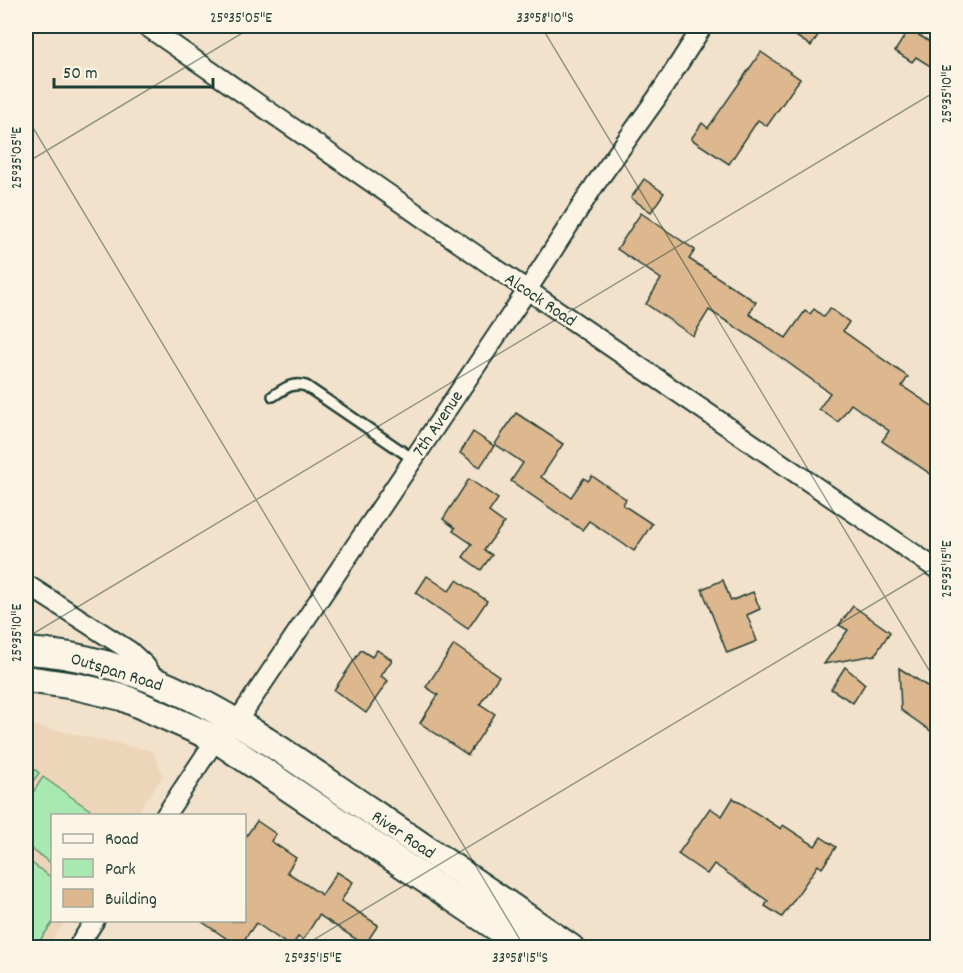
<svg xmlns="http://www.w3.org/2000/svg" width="963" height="973" font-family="Dekko,sans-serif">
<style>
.built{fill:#ecd5b9}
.green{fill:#a8e9b1;stroke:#649372;stroke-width:1.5}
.building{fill:#ddb78e;stroke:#1f3d34;stroke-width:1.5}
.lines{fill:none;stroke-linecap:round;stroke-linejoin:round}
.lane-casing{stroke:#1f3d34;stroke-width:14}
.street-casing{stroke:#1f3d34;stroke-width:22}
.secondary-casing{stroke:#1f3d34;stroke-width:30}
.lane{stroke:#fcf5e5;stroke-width:9}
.street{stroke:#fcf5e5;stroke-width:18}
.secondary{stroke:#fcf5e5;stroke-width:26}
.ticks{fill:none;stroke:#1f3d34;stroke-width:1.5;stroke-opacity:0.45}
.labels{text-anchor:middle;stroke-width:4.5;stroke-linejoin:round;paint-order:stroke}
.street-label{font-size:18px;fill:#1f3d34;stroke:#fcf5e5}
.neatline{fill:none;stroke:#1f3d34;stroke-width:2}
.ticks-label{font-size:15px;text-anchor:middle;fill:#1f3d34}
</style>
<rect width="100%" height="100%" fill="#f3e2cb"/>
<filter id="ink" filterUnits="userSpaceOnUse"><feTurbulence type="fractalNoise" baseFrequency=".0167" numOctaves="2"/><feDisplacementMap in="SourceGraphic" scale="12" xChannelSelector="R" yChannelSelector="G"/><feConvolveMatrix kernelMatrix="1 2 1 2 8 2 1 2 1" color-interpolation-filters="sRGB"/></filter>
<g filter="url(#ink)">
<path class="built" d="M26,724L153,751L163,776L136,815L52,816V920L65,921L47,947L26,948Z"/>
<g class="green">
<path d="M26,763L39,773L26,791Z"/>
<path d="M43,777L97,815L52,816V864L26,845V803Z"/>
<path d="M26,859L52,878L54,921L35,947H26Z"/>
</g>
<g class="building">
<path d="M780,26H824L811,46Z"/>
<path d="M909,29L938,47V71L916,57L912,62L895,51Z"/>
<path d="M761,52L800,79L767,126L758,120L729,164L691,139L702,123L708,128Z"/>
<path d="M644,179L664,193L651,212L631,198Z"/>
<path d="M641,213L695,250L689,259L756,302L749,314L786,338L805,311L810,314L814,309L824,317L830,308L849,322L843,331L908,377L902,386L938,410V479L882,441L889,431L851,404L838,422L819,409L830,393L762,344L709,310L693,336L646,304L661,279L617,249Z"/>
<path d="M516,413L563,444L541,477L571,497L584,478L588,481L592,476L626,499L623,505L652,524L634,551L589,521L582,530L511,481L523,463L495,444Z"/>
<path d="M473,432L494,446L480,467L460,453Z"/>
<path d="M469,479L498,499L489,512L504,523L484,550L492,555L481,570L463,557L472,544L453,531L455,528L443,519Z"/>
<path d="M427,576L449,591L457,580L487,601L468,629L416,593Z"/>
<path d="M723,580L731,601L753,592L760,609L747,615L757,641L727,653L702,589Z"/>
<path d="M853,606L890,632L875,655L824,664L848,630L839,625Z"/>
<path d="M454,645L499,676L480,704L495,714L468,755L420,723L438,695L426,687Z"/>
<path d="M361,650L372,657L377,650L392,660L381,676L388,681L366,713L334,690Z"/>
<path d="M845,667L865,684L853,703L831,689Z"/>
<path d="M899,668L938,693V736L901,710Z"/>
<path d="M733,798L781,829L783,825L815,846L821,837L836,847L822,868L818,865L782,917L765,906L768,901L714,864L707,874L678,854L710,808L722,816Z"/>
<path d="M257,821L276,834L271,841L296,858L287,872L322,895L337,872L353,882L341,901L378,925L365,945L319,915L303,940L298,937L291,947L256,923L239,947L201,921H244V839Z"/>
</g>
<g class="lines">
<g class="lane-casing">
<path id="lane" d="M273,396C285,388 292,382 306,386L413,459"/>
</g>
<g class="street-casing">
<g id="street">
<path d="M146,26L485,261L938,570"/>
<path d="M26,584L130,651L145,665L155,679"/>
<path d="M165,816L216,739L236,723L528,289L594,186L656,99L703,26"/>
<path d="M77,948L95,920"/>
</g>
</g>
<g class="secondary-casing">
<g id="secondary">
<path d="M26,651C161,658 264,739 372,812C438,857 505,902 571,948"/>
<path d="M26,679L75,686L122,697L216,739L527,948"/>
</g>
</g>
<use href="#lane" class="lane"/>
<use href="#street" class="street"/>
<use href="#secondary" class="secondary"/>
</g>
</g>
<path class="ticks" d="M541,26L938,685M26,116L525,948M26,163L254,26M26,638L938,90M300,948L938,565"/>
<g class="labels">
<g class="street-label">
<text transform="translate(541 299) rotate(34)" y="6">Alcock Road</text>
<text transform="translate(437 423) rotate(-56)" y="6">7th Avenue</text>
<text transform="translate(117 671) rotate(17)" y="6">Outspan Road</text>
<text transform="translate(404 834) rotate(34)" y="6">River Road</text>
</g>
</g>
<rect width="963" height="973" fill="none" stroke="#fcf5e5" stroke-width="66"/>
<rect x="51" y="814" width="195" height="108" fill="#fcf5e5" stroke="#a4ab9e" stroke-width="1.5"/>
<rect x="63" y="834" width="30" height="9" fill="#fcf5e5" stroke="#a4ab9e" stroke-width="1.5"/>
<text x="105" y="844" font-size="18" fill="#1f3d34">Road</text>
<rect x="63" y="859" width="30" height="18" fill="#a8e9b1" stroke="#a4ab9e" stroke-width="1.5"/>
<text x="105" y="874" font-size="18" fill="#1f3d34">Park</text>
<rect x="63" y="889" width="30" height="18" fill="#ddb78e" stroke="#a4ab9e" stroke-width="1.5"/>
<text x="105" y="904" font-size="18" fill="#1f3d34">Building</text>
<path d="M54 78v9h159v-9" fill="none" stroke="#1f3d34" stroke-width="3"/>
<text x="63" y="78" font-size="18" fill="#1f3d34" stroke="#fcf5e5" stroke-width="4.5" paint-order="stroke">50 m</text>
<rect x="33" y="33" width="897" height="907" class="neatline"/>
<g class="ticks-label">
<text x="241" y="22">25°35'05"E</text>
<text x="545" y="22">33°58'10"S</text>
<text transform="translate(946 94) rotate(-90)" y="5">25°35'10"E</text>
<text transform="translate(16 158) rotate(-90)" y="5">25°35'05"E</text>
<text transform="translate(946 569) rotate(-90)" y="5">25°35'15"E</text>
<text transform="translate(16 633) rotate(-90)" y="5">25°35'10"E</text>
<text x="313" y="962">25°35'15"E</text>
<text x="520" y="962">33°58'15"S</text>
</g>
</svg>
